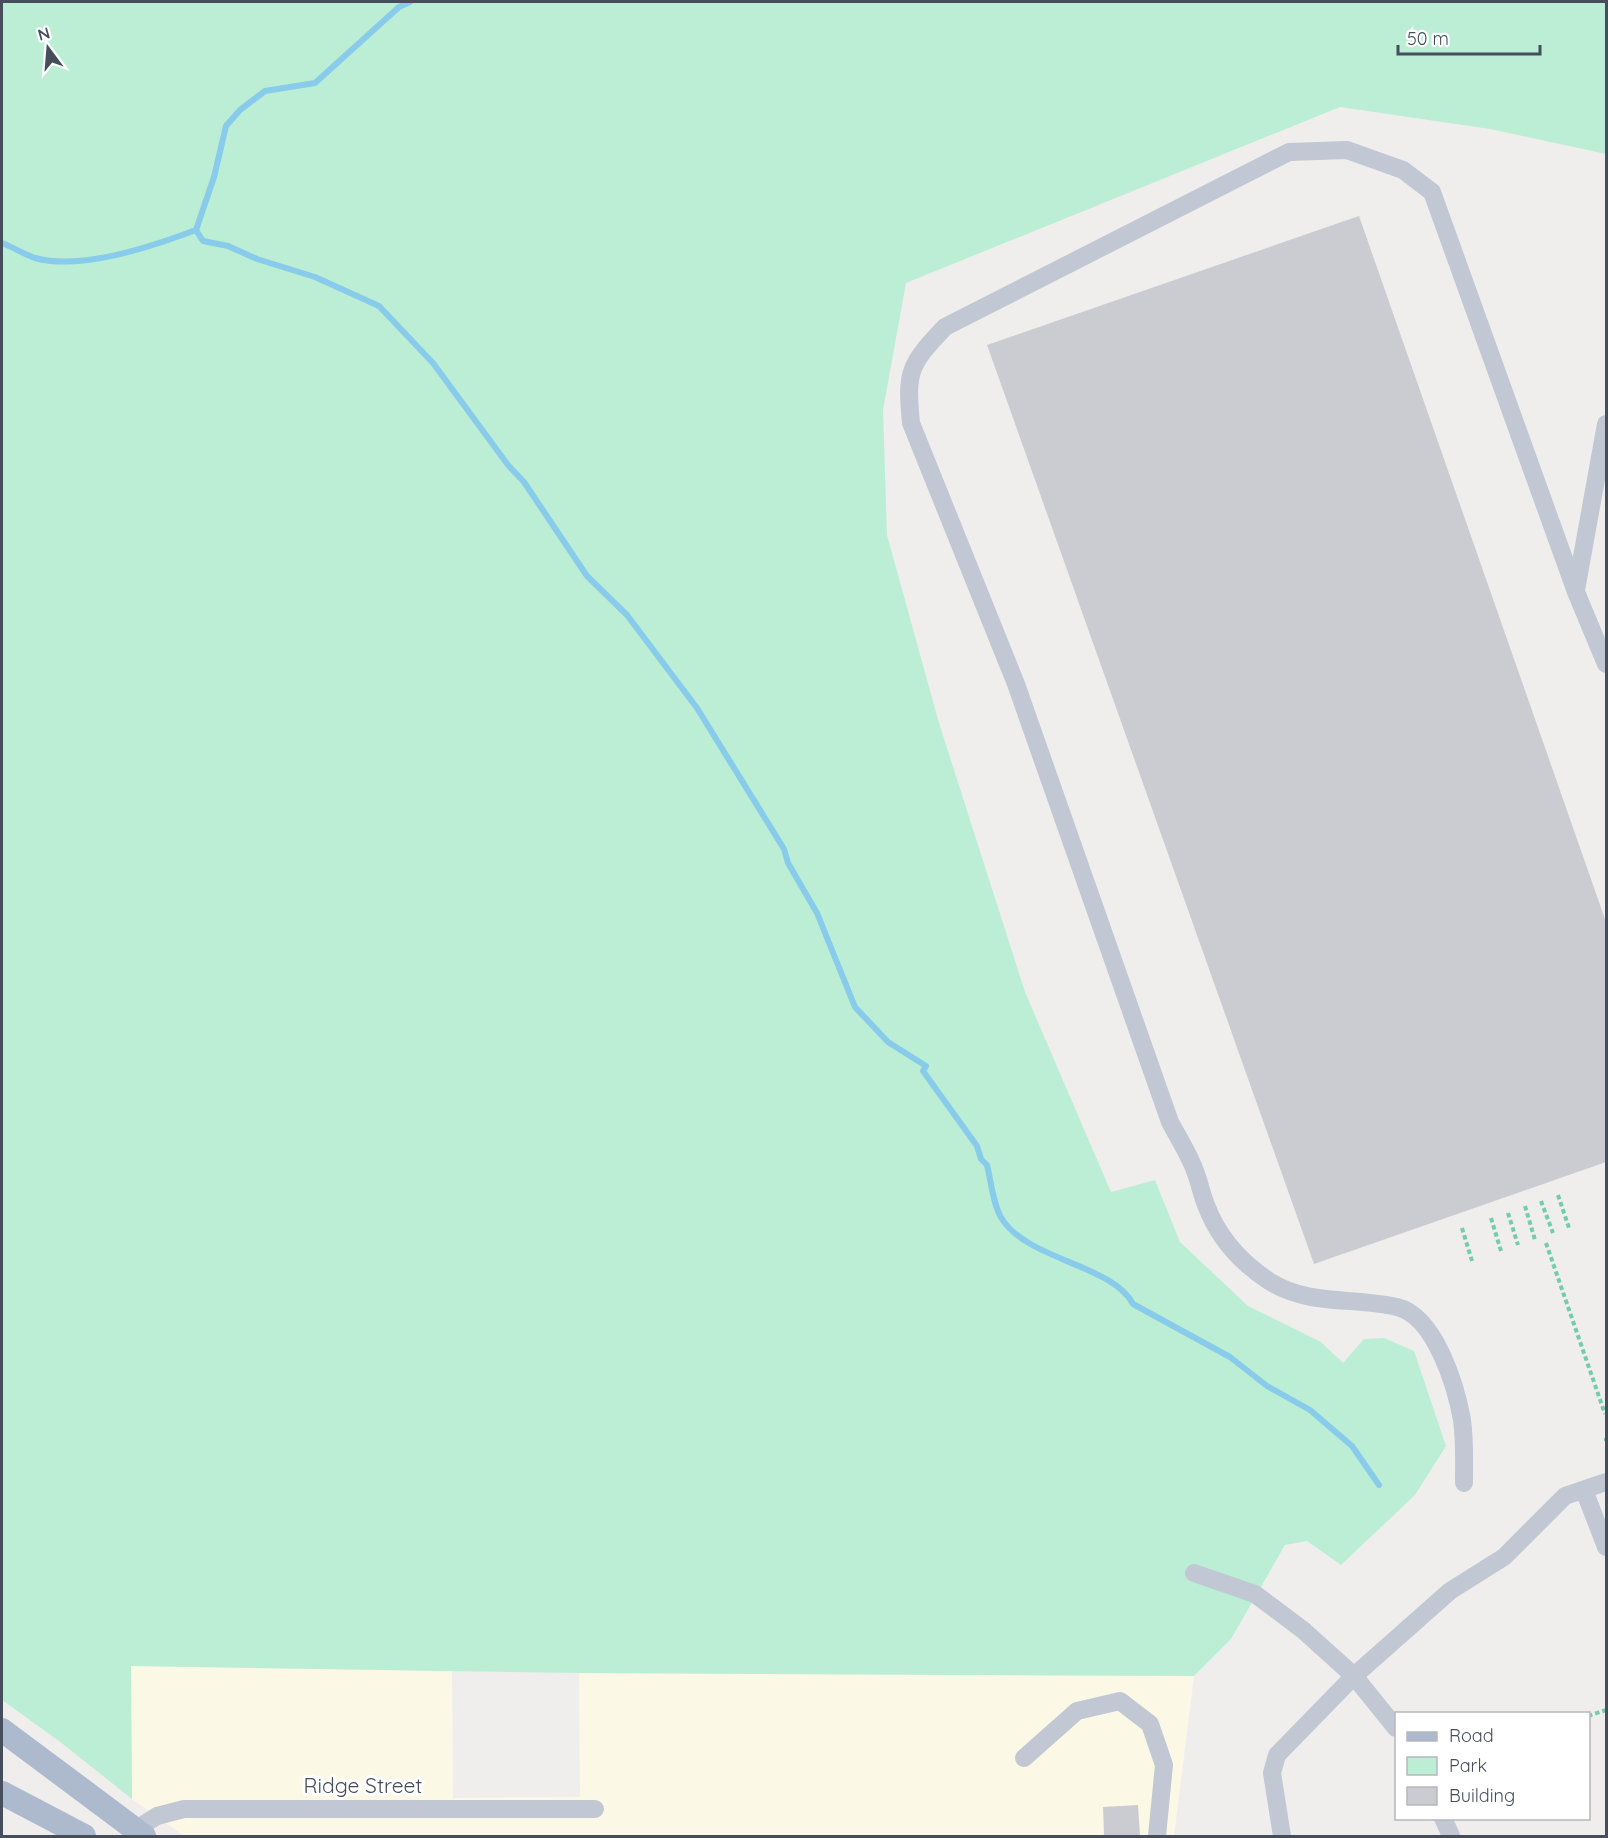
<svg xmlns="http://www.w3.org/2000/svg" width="1608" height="1838" font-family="Quicksand,sans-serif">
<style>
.commercial{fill:#fcf8e6}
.green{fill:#bbeed5}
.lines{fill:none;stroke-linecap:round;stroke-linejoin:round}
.stream{stroke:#88cbeb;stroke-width:6}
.building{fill:#caccd2}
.path{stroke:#73ccab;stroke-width:4;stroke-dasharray:4.5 3;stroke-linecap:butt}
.minor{stroke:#c1c8d3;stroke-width:18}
.major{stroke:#adb9cd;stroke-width:24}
.labels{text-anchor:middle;stroke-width:6;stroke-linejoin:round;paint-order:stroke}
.street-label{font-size:21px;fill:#464e5b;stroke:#fff}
</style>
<rect width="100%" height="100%" fill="#f0eeed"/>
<path class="commercial" d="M131,1666L452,1671L453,1798L580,1797L579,1673L1194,1676L1174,1836H184L132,1799Z"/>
<path class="green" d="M2,2H1606V154L1490,129L1340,107L906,283L883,410L887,535L939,723L1025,992L1111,1192L1155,1180L1180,1242L1248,1306L1321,1342L1343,1363L1364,1339L1384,1338L1414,1351L1446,1446L1415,1495L1341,1565L1307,1541L1285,1545L1231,1639L1194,1676L579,1673L131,1666L132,1799L59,1741L2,1700Z"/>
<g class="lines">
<g class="stream">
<path d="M196,230L203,241L228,246L257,259L315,277L379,306L433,363L508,465L524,482L587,576L627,615L697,708L784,849L788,863L817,913L855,1007L888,1042L926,1066L923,1071L977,1146L981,1159L987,1165C991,1181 993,1205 1002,1219C1028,1260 1113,1265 1133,1304L1230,1357L1267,1386L1310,1410L1352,1446L1379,1485"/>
<path d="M196,230L214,177L226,126L240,110L265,91L315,83L399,7L410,2"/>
<path d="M2,243C12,247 24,254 35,258C81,271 153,246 196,230"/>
</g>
</g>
<g class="building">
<path d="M1359,216L1606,922V1162L1314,1264L987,345Z"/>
<path d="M1138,1805L1140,1836H1104L1103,1807Z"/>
</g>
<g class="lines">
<g class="path">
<path d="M1558,1195L1569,1228"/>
<path d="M1541,1201L1553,1233"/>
<path d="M1525,1206L1535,1240"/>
<path d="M1508,1213L1518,1245"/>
<path d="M1491,1218L1501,1251"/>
<path d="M1462,1228L1472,1261"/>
<path d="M1546,1243L1605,1414"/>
<path d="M1606,1438V1441"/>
<path d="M1588,1716L1606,1710"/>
</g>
<g class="minor">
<path d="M1576,590L1606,424"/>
<path d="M1464,1483C1464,1462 1465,1441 1462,1420C1456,1386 1435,1316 1397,1307C1354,1297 1308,1306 1269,1281C1240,1262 1218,1237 1206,1205C1201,1193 1199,1179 1193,1166C1187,1151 1178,1137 1170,1122L1016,684L911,423C906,371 909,365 945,327L1289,152L1347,150L1403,170L1432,192L1576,592L1606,664"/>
<path d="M1584,1490L1606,1547"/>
<path d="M1194,1573L1255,1594L1303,1630L1354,1676L1396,1728"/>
<path d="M1024,1758L1077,1711L1120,1701L1150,1724L1164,1765L1157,1836"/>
<path d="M1443,1818L1451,1836"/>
<path d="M135,1830L157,1816L184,1809H595"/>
<path d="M1282,1836L1272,1773L1277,1755L1354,1676L1450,1591L1504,1557L1565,1496L1606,1482"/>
</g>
<g class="major">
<path d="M2,1730L144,1836"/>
<path d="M2,1793L84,1836"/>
</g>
</g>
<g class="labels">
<g class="street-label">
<text x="363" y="1793">Ridge Street</text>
</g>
</g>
<rect width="1608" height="1838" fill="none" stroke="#464e5b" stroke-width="6"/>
<rect x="1395" y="1712" width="195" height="108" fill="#ffffff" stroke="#b5b8bd" stroke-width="1.5"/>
<rect x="1407" y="1732" width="30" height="9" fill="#adb9cd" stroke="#b5b8bd" stroke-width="1.5"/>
<text x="1449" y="1742" font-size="18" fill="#464e5b">Road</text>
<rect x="1407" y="1757" width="30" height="18" fill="#bbeed5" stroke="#b5b8bd" stroke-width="1.5"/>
<text x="1449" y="1772" font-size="18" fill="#464e5b">Park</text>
<rect x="1407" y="1787" width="30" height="18" fill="#caccd2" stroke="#b5b8bd" stroke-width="1.5"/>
<text x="1449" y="1802" font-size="18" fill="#464e5b">Building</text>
<g transform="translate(48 48) rotate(344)" stroke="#ffffff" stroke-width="4.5" paint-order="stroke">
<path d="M0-4.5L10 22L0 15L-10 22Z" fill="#464e5b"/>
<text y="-9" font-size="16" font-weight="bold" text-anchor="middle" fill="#464e5b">N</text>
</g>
<path d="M1398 45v9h142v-9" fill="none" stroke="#464e5b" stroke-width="3"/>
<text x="1407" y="45" font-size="18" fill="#464e5b" stroke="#ffffff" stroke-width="4.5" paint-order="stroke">50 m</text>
</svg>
